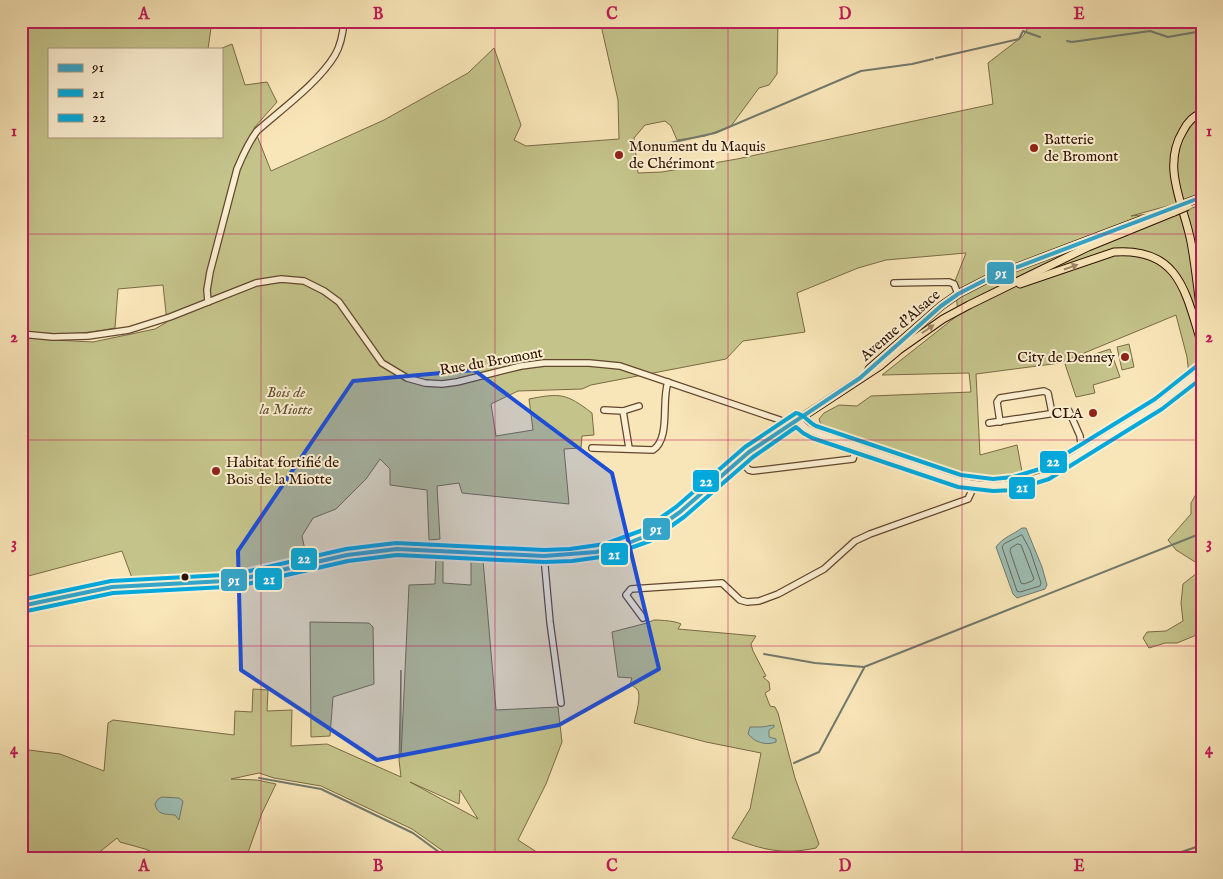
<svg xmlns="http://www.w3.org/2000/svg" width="1223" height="879" font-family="'IM FELL English',serif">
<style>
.green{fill:#c4c38a;stroke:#7a6a46;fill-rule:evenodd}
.water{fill:#9ebeb4;stroke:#72796c}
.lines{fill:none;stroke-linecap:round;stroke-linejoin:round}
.shore{stroke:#66685a;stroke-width:1}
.stream{stroke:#72796c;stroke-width:2}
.minor-casing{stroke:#62462f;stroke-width:8}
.major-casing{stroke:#2f1101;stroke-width:9}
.minor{stroke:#fbefd1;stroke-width:5.5}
.major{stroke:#f9e6b8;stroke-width:7}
.major-bridge-casing{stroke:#2f1101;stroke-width:9;stroke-linecap:butt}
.major-bridge{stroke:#f9e6b8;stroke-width:7}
.bus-1-casing{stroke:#fbefd1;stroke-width:8}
.bus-2-casing{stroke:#fbefd1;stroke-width:8}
.bus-3-casing{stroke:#fbefd1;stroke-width:8}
.bus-1{stroke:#34a4c9;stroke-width:4}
.bus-2{stroke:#02a9dd;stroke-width:4}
.bus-3{stroke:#02a9dd;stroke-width:4}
.oneway{fill:#9e8666}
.marked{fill:#1d4ed8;fill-opacity:0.2;stroke:#1d4ed8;stroke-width:4;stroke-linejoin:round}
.grid{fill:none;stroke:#c2185b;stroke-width:1;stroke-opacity:0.55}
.poi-dot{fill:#8f2418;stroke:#fbefd1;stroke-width:2}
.bus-dot{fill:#2f1101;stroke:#fbefd1;stroke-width:2}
.labels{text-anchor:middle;stroke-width:4;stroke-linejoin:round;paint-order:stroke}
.poi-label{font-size:15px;fill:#2f1101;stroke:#fbefd1;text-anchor:start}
.street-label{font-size:15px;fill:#2f1101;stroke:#fbefd1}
.park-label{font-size:15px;font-style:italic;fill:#634f31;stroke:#fbefd1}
.line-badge{stroke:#fbefd1;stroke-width:2}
.badge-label{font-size:14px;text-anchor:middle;font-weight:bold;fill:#fff}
.neatline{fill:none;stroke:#c2185b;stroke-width:2}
.grid-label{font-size:16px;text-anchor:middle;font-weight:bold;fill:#c2185b}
</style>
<rect width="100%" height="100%" fill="#f9e6b8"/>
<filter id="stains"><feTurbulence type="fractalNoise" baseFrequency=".004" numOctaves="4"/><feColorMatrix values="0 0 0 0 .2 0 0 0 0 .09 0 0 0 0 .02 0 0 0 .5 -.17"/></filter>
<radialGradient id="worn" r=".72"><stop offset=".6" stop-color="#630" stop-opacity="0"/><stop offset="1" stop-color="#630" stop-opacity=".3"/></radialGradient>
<g class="green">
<path d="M21,21H212L208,49H49V136H221V49H220L232,44L245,85L267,82L277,102L254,128L271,171L384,120L468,73L494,48L521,125L514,140L526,146L619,139L618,100L600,21H778L777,74L769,85L759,88L731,126L705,136L677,140L671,126L665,121L645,125L634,138L638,173L662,172L737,159L993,104L988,63L1023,36L1032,21H1202V193L1171,205L1131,216L1187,210L1202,204V362L1189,375L1187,357L1176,315L1060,363L976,374L980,455L1017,445L1023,477L992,481L938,468L827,429L821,425L819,419L824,413L839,405L857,406L871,396L971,392L969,373L882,375L958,315L955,281L966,253L886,260L858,268L797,293L805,332L743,341L726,359L591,385L582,389L518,391L491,404L496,436L533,430L529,399C560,393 566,393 592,413L594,435L582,436L581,448L564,449L569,504L462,493L459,483L437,486L440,539L429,540L427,490L390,485V469L380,459L366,479L336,509L313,518L302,536L306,555L305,559L254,569L208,575L132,578L122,551L21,578V337L53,340L93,342L155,329L167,322L163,285L118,289L115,328C80,335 56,335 21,331Z"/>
<path d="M1129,344L1134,367L1122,370L1117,347Z"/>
<path d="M1110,349L1120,377L1093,385L1095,393L1076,397L1065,364Z"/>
<path d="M1200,487H1202V630L1199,634L1177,643H1165L1149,648L1143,638L1147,632L1166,631L1183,621L1181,603L1183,584L1197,573L1200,565L1176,550L1168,540L1191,514V503Z"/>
<path d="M436,556H443V583L471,585V558L483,560L496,710L558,707L562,742L546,784L518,840L546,858H453L412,829L321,786L274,778L259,773L231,779L257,780L276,784L262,813L246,858H166L145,849L120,842L117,838L92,858H21V749L60,754L104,771L108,723L113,720L234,735L235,711L252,712L253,689L268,690L267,711L292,710L291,746L327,744L401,777L399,760L401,670V757L409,585L435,584ZM410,782L459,804L460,790L478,819Z"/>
<path d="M654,620C661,620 676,621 681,624L678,629L756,636L751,644L753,651L766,676L763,677L769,682L770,690L765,693L770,706L775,707L778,713L795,778L819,844L816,848C783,855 763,850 732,838L750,809L761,753L706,742L634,723C636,715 642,694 637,689C635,687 632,686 630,684L632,678L618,677L612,632L647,623Z"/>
<path d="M310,622L369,623L373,627L374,684L333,697L330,736L311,737Z"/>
</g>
<g class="water">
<path d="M1022,528H1026L1042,567L1047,585L1045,589L1017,598L1013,594L996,547C1002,538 1014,534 1022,528Z"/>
<path d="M774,725V727L769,730V737L776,739V742C765,746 755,742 748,734L750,727H762Z"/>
<path d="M162,797L179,798L183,801L179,820L175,815C165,814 157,815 155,804L158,799Z"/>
</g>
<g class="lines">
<g class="shore">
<path d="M1022,535L1030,550L1041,583L1040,586L1020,592L1017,591L1002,547L1004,544Z"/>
<path d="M1018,544L1021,545L1034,579L1032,581L1024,584L1021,583L1010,551L1011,548Z"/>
</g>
<g class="stream">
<path d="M1067,41L1072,42L1150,31L1168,37L1202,31"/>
<path d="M936,58L1019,39L1023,31L1040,37"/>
<path d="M629,152L715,133L861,71L912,64L933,59"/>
<path d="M764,654L815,663L864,667L1202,533"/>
<path d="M794,763L819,752L864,668"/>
<path d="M259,778L321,789L413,833L447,858"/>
<path d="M1164,858L1202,845"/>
</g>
<g class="minor-casing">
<g id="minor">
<path d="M894,283L949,282L954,284L958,294"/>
<path d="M208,302L207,290L210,272L237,169C243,155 248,143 257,131C282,109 319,82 335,55C341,45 343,33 344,21"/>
<path d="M21,334L53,337L88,336L129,330L170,317L256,283L281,279L304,281L324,291L339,302L382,363L407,378L425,383L442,384L457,382L521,366L544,363H589L620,366L768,416L780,420L786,427"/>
<path d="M604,410L623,411L629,448"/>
<path d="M623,411L639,406"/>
<path d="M797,419L806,428L814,432L959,481C992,488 1015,486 1046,474L1159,404L1202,370"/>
<path d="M1000,422L997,402L1000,398L1044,391L1048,393L1052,413"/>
<path d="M989,423L1069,411L1080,436L1082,452"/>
<path d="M592,448L653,450C671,438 661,401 668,382"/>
<path d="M739,460L749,470L753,471L853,459L857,446"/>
<path d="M544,556L550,622L561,703"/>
<path d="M643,618L626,595L631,589L722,583L740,600L747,602L759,601L778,594L824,569L855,541L870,534L968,499L975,484"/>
</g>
</g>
<g class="major-casing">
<g id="major">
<path d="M1202,113C1193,116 1187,123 1183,131C1161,167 1184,205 1191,242C1196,269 1199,297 1202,325"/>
<path d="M1186,203L1202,197"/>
<path d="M1020,284L1114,252C1180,247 1186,294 1202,345"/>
<path d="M869,369L941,306L958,294L991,277L1141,220"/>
<path d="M21,606L112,587L225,581L246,578L347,555L397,549L544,556L571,555L607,550L646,536L680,512L749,452L880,366L899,350L943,319L969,305L1088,247L1174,212"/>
</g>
</g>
<use href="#minor" class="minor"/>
<use href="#major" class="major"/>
<g class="major-bridge-casing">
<path id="major-bridge" d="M1174,212L1188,206"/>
</g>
<use href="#major-bridge" class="major-bridge"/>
<g class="bus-1-casing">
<path id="bus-1" d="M21,606L112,587L225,581L246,578L347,555L397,549L544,556L596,552L621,546L646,536L680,512L749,452L860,378L941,306L958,294L991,277L1202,197"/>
</g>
<g class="bus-2-casing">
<path id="bus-2" d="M22,612L113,593L225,587L247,584L348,561L397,555L544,562L572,561L608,556L650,541L684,517L753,457L796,427L803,433L812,438L958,487L993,491L1014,490L1049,479L1162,409L1202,378"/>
</g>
<g class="bus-3-casing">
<path id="bus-3" d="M21,600L111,581L224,575L245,572L346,549L396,543L544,550L570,549L605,544L643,530L676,507L745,447L796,413C804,414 809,423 816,426L961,475L993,479L1013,477L1043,468L1155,399L1198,365"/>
</g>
<use href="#bus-1" class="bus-1"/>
<use href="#bus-2" class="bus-2"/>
<use href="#bus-3" class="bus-3"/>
</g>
<defs><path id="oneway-solid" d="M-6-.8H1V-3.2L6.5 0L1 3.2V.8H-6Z" transform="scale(1.25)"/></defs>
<g class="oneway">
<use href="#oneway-solid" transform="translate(1071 267) rotate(-19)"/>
<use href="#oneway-solid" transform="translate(928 329) rotate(-35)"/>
</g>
<path class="marked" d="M474,370L612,473L659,669L559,725L377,760L241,670L238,551L353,381Z"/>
<path class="grid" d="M261,21V858M495,21V858M728,21V858M962,21V858M21,234H1202M21,440H1202M21,646H1202"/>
<g class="poi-dot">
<circle cx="1034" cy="148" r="5"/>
<circle cx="619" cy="155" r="5"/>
<circle cx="1125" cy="357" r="5"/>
<circle cx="1093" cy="413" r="5"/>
<circle cx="216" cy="471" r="5"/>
</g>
<circle class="bus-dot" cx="185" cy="577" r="4.5"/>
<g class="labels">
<g class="poi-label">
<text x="1044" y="144">Batterie<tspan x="1044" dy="17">de Bromont</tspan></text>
<text x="629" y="151">Monument du Maquis<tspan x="629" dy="17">de Chérimont</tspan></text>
<text x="1115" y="362" text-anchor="end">City de Denney</text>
<text x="1083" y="418" text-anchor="end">CLA</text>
<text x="226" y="467">Habitat fortifié de<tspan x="226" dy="17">Bois de la Miotte</tspan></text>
</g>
<g class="street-label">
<text transform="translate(900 325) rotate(-41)" y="5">Avenue d'Alsace</text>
<text transform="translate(491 361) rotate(-10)" y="5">Rue du Bromont</text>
</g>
<g class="park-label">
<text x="286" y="397">Bois de<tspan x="286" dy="17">la Miotte</tspan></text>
</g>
</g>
<g class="line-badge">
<rect x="986" y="261" width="29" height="24" rx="5" fill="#34a4c9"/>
<rect x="1039" y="450" width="29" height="24" rx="5" fill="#02a9dd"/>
<rect x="692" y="469" width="28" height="24" rx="5" fill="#02a9dd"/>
<rect x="1008" y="476" width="28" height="24" rx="5" fill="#02a9dd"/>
<rect x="642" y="517" width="29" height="24" rx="5" fill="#34a4c9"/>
<rect x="600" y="542" width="29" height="24" rx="5" fill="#02a9dd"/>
<rect x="290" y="547" width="28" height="24" rx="5" fill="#02a9dd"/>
<rect x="254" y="567" width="29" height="24" rx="5" fill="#02a9dd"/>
<rect x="220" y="568" width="28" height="24" rx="5" fill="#34a4c9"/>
</g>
<g class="badge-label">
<text x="1001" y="278">91</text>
<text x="1053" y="466">22</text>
<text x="706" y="486">22</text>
<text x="1022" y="492">21</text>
<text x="656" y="534">91</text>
<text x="614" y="559">21</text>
<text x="304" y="563">22</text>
<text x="269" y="584">21</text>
<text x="234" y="585">91</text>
</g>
<rect width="1223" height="879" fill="none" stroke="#f9e6b8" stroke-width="55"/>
<rect x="48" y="48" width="175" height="90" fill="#fbefd1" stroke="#a9967e"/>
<rect x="58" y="64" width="25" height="8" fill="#34a4c9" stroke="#a9967e"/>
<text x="92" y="72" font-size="15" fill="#2f1101">91</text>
<rect x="58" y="89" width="25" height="8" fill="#02a9dd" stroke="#a9967e"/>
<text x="92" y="98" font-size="15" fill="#2f1101">21</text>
<rect x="58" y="114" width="25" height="8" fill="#02a9dd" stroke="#a9967e"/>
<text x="92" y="122" font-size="15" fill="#2f1101">22</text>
<rect x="28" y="28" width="1168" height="824" class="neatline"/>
<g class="grid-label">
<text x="144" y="19">A</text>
<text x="378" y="19">B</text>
<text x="612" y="19">C</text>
<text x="845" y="19">D</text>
<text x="1079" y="19">E</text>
<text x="14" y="136">1</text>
<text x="1209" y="136">1</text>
<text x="14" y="342">2</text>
<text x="1209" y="342">2</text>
<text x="14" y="548">3</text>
<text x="1209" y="548">3</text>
<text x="14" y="754">4</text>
<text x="1209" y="754">4</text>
<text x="144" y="871">A</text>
<text x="378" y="871">B</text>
<text x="612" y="871">C</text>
<text x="845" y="871">D</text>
<text x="1079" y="871">E</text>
</g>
<rect width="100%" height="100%" filter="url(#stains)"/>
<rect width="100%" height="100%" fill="url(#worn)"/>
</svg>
